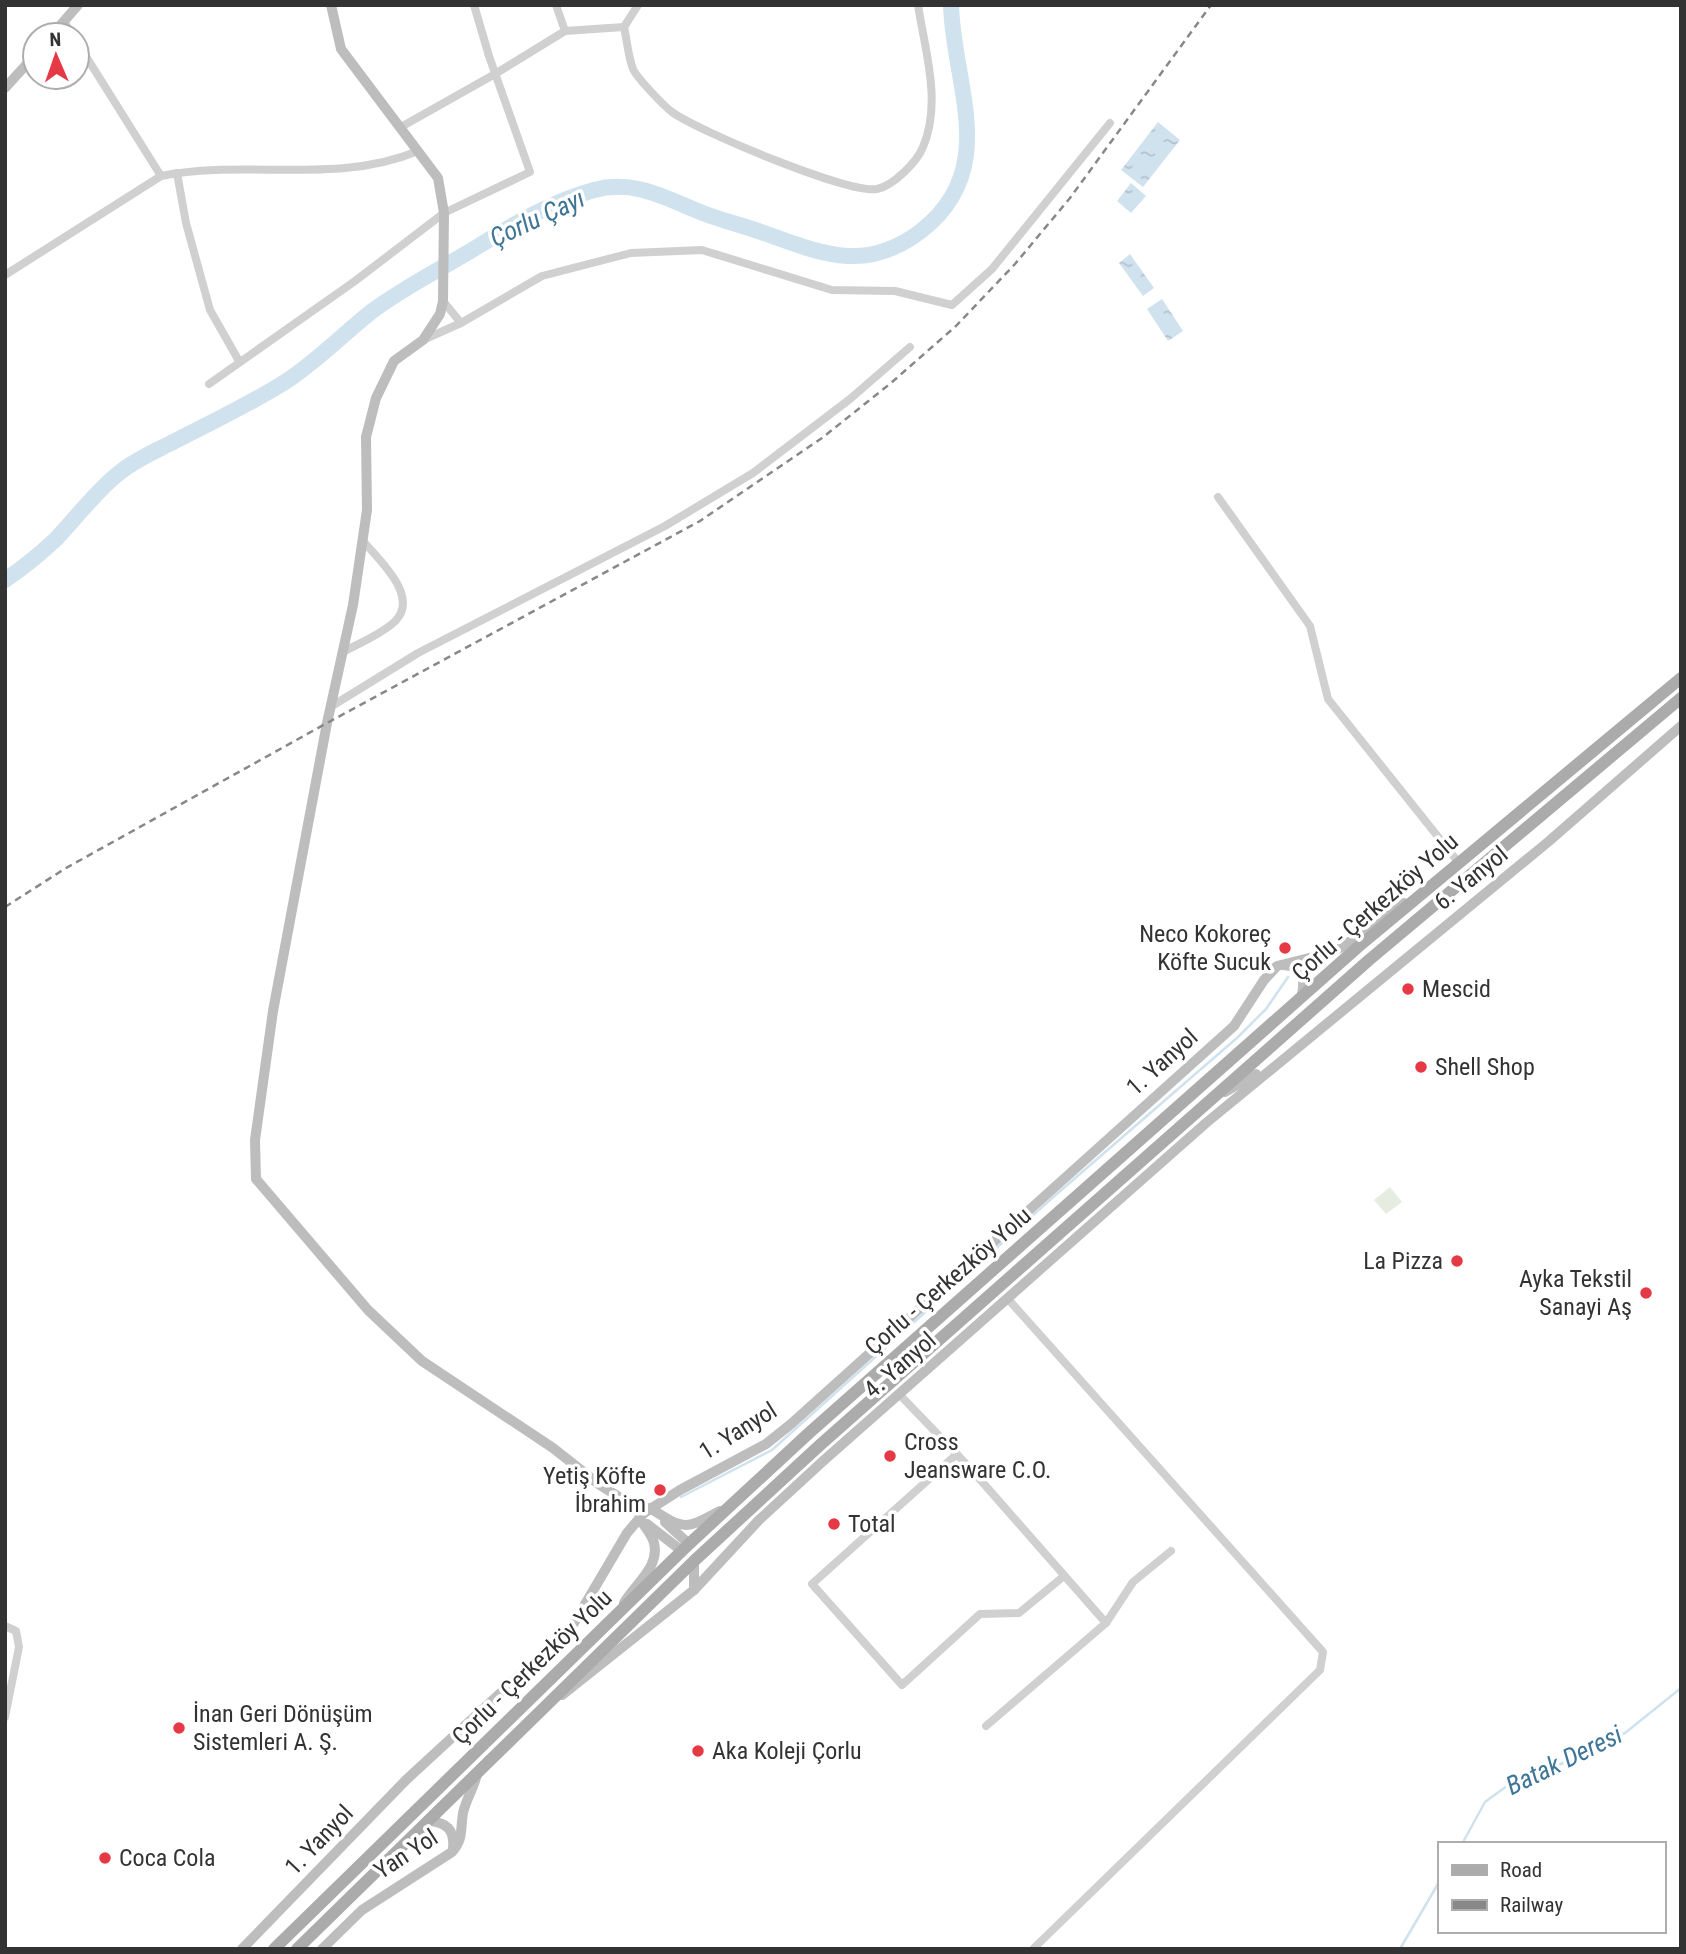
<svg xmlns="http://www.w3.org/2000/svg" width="1686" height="1954" font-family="'Roboto Condensed',sans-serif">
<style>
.green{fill:#e6ecdf}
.water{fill:url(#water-ripples)}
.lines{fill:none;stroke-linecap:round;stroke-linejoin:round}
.stream{stroke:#cfe2ee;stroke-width:2.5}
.river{stroke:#cfe2ee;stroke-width:16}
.street{stroke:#d0d0d0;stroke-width:8}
.secondary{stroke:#bdbdbd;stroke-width:10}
.primary{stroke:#ababab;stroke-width:12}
.rail{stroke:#888;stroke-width:2.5;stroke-dasharray:7 5;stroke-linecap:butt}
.poi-dot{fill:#e63946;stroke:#fff;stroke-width:2.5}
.labels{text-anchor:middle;stroke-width:7;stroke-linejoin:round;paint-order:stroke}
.street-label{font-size:24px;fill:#333;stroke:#fff}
.poi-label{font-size:24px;fill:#333;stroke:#fff;text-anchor:start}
.water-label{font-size:26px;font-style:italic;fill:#3f7597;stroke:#fff}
</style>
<defs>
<pattern id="water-ripples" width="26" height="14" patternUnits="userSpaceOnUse" patternTransform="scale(1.75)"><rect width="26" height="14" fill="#cfe2ee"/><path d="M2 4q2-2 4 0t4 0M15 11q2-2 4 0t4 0" fill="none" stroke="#b2c2cd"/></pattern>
</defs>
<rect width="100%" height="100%" fill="#fff"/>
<path class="green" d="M1390,1187L1402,1202L1386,1214L1374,1200Z"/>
<g class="water">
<path d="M1158,122L1180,140L1143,187L1121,170Z"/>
<path d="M1131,183L1146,196L1131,213L1117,201Z"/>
<path d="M1130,254L1154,288L1143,296L1119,263Z"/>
<path d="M1162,299L1183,331L1168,341L1147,309Z"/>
</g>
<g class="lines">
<g class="stream">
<path d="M681,1497L772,1450L1051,1199L1238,1037L1266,1009L1288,977"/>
<path d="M1462,1844L1485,1802L1507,1786L1538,1775L1625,1733L1681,1688"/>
<path d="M1400,1949L1439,1882"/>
</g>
<path class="river" d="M5,580C23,568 40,554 56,539C77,517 95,492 119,473C136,459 156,451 175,441C212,422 250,404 285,382C316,362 342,335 371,312C404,287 441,269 477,247C514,224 551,202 594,190C631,180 660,195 693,209C715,219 739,224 761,232C820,253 865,274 921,231C1001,169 953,85 951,5"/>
<g class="street">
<path d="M556,5L565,31"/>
<path d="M64,21L72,35"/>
<path d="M624,27C627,40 628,56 633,69C637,78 664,106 672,112C698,131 848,194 877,189C893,186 917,162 923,147C942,102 925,51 918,5"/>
<path d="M77,42L161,176"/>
<path d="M401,127L495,74L565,31L624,27L638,5"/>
<path d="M177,173L186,223L210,310L239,361"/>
<path d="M5,275L161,176C246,159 337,185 418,151"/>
<path d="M461,323L542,276L631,253L702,250L832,290L895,291L952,305L992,269L1110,123"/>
<path d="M423,340L461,323L443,301"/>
<path d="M209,384L355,281L444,213L530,172L489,56L474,5"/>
<path d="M1218,497L1310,626L1328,699L1459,863"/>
<path d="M343,652C359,643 378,636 392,624C423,599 380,561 363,541"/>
<path d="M332,706L418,653L665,526L753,473L850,399L910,347"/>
<path d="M1008,1299L1323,1652L1320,1670L1033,1949"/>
<path d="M899,1394L970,1468L1106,1623"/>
<path d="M957,1454L812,1584L902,1685L980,1614L1019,1613L1064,1576"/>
<path d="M5,1626L16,1631L19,1647L5,1717"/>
<path d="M986,1726L1106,1623L1133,1582L1171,1551"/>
</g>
<g class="secondary">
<path d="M331,5L341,49L438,178L444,213L443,301L440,314L423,340L394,361L376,398L366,437L367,510L353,605L327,723L273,1011L255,1140L256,1179L368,1310L422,1361L553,1448L600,1485L644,1513"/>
<path d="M52,35L78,5"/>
<path d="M5,88L35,55"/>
<path d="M1284,965L1297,967C1305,977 1304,987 1301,998"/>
<path d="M1225,1092L1256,1074"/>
<path d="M650,1508C684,1530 685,1530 720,1511"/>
<path d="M665,1522L689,1544"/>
<path d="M647,1524L682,1551"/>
<path d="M694,1590V1561"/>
<path d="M624,1603C635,1584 660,1567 654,1543C652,1534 644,1526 639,1518"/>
<path d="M562,1695L694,1590L758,1521L822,1462L1206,1123L1548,842L1681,726"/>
<path d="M428,1821C447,1822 455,1830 453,1849"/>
<path d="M242,1949L406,1780L571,1628L627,1533L644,1513L680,1490L766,1444L791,1424L1234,1026L1264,980L1277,966L1329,953L1342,947L1404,903"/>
<path d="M322,1949L362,1910L452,1852C464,1838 460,1830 463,1813C466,1799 474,1788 477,1774"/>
</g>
<g class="primary">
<path d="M274,1949L689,1544L809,1433L1358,947L1681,678"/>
<path d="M297,1949L694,1561L820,1445L1369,960L1681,698"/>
</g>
<path class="rail" d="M5,907L66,868L327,723L700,521L822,438L891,383L956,326L1015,264L1070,198L1211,5"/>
</g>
<g class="poi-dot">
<circle cx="1285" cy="948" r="7"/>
<circle cx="1408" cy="989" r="7"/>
<circle cx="1421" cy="1067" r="7"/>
<circle cx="1457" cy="1261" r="7"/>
<circle cx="1646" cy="1293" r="7"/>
<circle cx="890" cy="1456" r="7"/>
<circle cx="660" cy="1490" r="7"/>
<circle cx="834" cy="1524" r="7"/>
<circle cx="179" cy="1728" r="7"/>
<circle cx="698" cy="1751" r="7"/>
<circle cx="105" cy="1858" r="7"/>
</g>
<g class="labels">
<g class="street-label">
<text transform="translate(1471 878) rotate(-39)" y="8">6. Yanyol</text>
<text transform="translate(1375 907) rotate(-41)" y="8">Çorlu - Çerkezköy Yolu</text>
<text transform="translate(1162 1062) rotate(-42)" y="8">1. Yanyol</text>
<text transform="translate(948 1281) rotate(-41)" y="8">Çorlu - Çerkezköy Yolu</text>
<text transform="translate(900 1365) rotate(-41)" y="8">4. Yanyol</text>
<text transform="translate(738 1431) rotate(-32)" y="8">1. Yanyol</text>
<text transform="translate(532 1667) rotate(-44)" y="8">Çorlu - Çerkezköy Yolu</text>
<text transform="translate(319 1840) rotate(-46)" y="8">1. Yanyol</text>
<text transform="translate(406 1854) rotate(-33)" y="8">Yan Yol</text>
</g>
<g class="poi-label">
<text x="1271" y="942" text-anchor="end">Neco Kokoreç<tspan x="1271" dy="28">Köfte Sucuk</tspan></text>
<text x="1422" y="997">Mescid</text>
<text x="1435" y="1075">Shell Shop</text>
<text x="1443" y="1269" text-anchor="end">La Pizza</text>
<text x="1632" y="1287" text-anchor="end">Ayka Tekstil<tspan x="1632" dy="28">Sanayi Aş</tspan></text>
<text x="904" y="1450">Cross<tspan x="904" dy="28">Jeansware C.O.</tspan></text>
<text x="646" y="1484" text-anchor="end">Yetiş Köfte<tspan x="646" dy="28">İbrahim</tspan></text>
<text x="848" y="1532">Total</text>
<text x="193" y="1722">İnan Geri Dönüşüm<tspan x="193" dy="28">Sistemleri A. Ş.</tspan></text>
<text x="712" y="1759">Aka Koleji Çorlu</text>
<text x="119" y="1866">Coca Cola</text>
</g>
<g class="water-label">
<text transform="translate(537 218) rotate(-25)" y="9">Çorlu Çayı</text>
<text transform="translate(1564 1760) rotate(-26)" y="9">Batak Deresi</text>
</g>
</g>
<rect width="1686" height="1954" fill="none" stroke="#333333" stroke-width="14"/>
<rect x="1438" y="1842" width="228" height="91" fill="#ffffff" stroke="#adadad" stroke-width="2"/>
<rect x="1452" y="1865" width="35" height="10" fill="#ababab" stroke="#adadad" stroke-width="2"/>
<text x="1500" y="1877" font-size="21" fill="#333333">Road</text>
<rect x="1452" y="1900" width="35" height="10" fill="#888888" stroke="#adadad" stroke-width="2"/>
<text x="1500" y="1912" font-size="21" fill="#333333">Railway</text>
<g transform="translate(56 56) rotate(358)"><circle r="33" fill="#ffffff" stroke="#adadad" stroke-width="2"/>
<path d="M0-5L12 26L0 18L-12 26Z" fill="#e63946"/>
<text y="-10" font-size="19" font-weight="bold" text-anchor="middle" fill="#333333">N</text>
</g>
</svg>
